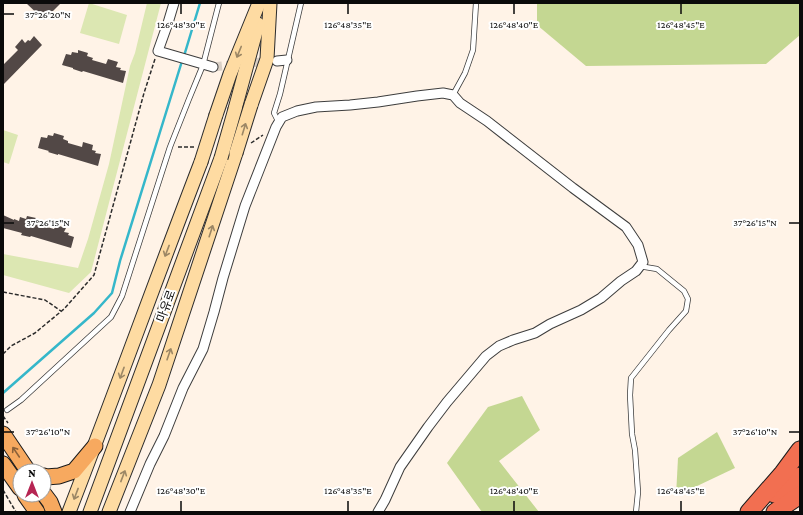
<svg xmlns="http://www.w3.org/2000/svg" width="803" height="515" font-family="'Crimson Pro','Noto Sans KR',serif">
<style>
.green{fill:#dce7b2}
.forest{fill:#c4d792}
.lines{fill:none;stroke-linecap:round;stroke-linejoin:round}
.stream{stroke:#35b7ca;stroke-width:2.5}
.building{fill:#524846}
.street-tunnel{stroke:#dad0c6;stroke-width:9;stroke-dasharray:9 4.5;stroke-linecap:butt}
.lane-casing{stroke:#3d3d3d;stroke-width:6}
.street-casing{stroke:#3d3d3d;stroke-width:11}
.secondary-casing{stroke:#2c2c2c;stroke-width:15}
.primary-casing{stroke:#1b1b1b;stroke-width:17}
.highway-casing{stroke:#1b1b1b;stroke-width:19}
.path{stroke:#2c2c2c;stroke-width:1.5;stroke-dasharray:4 2;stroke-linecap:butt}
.lane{stroke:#fff;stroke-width:4.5}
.street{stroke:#fff;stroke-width:9}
.secondary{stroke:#fedba2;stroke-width:13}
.primary{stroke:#f7a95f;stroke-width:15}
.highway{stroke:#f26f51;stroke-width:17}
.secondary-bridge-casing{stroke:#2c2c2c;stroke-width:15;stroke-linecap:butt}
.secondary-bridge{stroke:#fedba2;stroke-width:13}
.oneway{stroke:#9c8765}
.oneway2{stroke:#8c6139}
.ticks{fill:none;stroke:#0a0a0a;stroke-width:1.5}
.labels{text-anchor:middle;stroke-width:4;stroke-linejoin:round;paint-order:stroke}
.street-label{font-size:12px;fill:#0a0a0a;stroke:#fff}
.ticks-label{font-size:10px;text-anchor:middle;fill:#0a0a0a;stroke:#fff;stroke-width:4;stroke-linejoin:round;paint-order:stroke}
</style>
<rect width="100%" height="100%" fill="#fff3e7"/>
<g class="green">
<path d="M89,3L127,15L119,44L80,33Z"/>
<path d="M147,3H161L91,272L69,293L3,275V254L78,268L88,239L109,164L130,66L135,53Z"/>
<path d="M3,130L18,135L9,164L3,162Z"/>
</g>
<g class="forest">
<path d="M537,3H800V35L766,64L586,66L537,25Z"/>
<path d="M522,396L540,430L499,461L539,512H482L447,463L488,407Z"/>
<path d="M717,432L735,468L676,496L678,458Z"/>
</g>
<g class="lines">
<g class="stream">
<path d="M184,56L200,3"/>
<path d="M3,393L94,313L112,293L120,261L182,61"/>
</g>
</g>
<g class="building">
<path d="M26,3H61L44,20Z"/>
<path d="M34,36L42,45L3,85V65L18,50L15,47L22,39L25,43L28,40L30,41Z"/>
<path d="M78,50L88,53L87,56L93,58L92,60L106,64L108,59L118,62L116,67L121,68L120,70L126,71L123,83L83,71L82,72L73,69V68L62,65L66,54L71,55L72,52L78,53Z"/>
<path d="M54,133L64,136L63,139L68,141V143L82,147L83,142L93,145L92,150L96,151L95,153L101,154L98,166L58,154V155L48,152L49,151L38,148L41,137L47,138L48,135L53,136Z"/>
<path d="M3,215L14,220V219L19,221L20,217L26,219L27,216L36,218L35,221L41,223L40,225L54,229L56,225L66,228L64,232L69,233L68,235L74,237L71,248L31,236L30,237L21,235L22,233L3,228Z"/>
</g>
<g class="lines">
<path class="street-tunnel" d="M213,67L270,61"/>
<g class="lane-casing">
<g id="lane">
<path d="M453,95L465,73L473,50L476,3"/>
<path d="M279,123L274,113L280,94L301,3"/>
<path d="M7,410L21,400L111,317L122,296L170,147L189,99L203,65L219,3"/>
<path d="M636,512L638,492L635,450L632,434L630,395L631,378L669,330L686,311L688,299L684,291L657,269L639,266"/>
</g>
</g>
<g class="street-casing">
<g id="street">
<path d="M174,3L168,23L158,51L213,67"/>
<path d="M277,61L287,60"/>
<path d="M130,512L150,464L164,436L183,388L203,349L214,312L223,278L245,206L276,127L282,117L297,111L316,107L350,105L378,102L417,96L443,93L453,95L460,103L487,121L573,188L626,227L638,245L643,262L636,271L621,281L601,298L581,310L550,324L535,333L513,340L499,346L486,356L447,402L428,427L400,467L385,500L378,512"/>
</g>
</g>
<g class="secondary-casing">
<g id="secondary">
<path d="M251,105L267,59L270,3"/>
<path d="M235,109L258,24"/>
<path d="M216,115L230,74L259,3"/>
<path d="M69,512C114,396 156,279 201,162"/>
<path d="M90,512L221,158"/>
<path d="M109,512L159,385L236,153"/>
</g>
</g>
<g class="primary-casing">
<g id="primary">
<path d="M3,434L28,471"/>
<path d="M3,464L20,488"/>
<path d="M44,476L46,477L59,476L74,471L95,446"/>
<path d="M44,494L50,502L54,512"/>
<path d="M25,495L37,512"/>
</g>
</g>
<g class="highway-casing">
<g id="highway">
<path d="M774,494L800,476"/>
<path d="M749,512L783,473L800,450"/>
<path d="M775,512L800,495"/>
</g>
</g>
<g class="path">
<path d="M251,143L263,135"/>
<path d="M178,147H194"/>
<path d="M3,292L45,300L61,311"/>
<path d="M3,354L11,346L35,333L64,309L94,275L144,93L155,59"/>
<path d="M3,416L8,423"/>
<path d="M3,490L16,512"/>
</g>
<use href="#lane" class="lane"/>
<use href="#street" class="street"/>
<use href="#secondary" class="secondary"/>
<use href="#primary" class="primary"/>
<use href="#highway" class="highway"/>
<g class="secondary-bridge-casing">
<g id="secondary-bridge">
<path d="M236,153L251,105"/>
<path d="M221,158L235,109"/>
<path d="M201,162L216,115"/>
</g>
</g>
<use href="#secondary-bridge" class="secondary-bridge"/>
</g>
<defs><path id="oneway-shaft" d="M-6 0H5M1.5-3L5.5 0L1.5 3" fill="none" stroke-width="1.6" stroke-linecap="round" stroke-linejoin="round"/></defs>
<g class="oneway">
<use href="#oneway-shaft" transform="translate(239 52) rotate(112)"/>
<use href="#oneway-shaft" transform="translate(244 129) rotate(-73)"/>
<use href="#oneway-shaft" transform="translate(211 231) rotate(-72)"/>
<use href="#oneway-shaft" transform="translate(167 251) rotate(111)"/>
<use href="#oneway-shaft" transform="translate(169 354) rotate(-71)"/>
<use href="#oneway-shaft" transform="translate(122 373) rotate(110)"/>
<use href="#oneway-shaft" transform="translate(123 476) rotate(-69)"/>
<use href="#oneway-shaft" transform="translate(76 494) rotate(111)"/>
</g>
<use class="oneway2" href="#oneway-shaft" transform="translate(16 452) rotate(-124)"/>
<path class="ticks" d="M181,4V14M348,4V14M514,4V14M681,4V14M4,14H14M4,223H14M789,223H799M4,432H14M789,432H799M181,501V511M348,501V511M514,501V511M681,501V511"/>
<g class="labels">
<g class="street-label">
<text transform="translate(166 306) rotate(-70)" y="4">마유로</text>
</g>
</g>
<g class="ticks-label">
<text x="48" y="18">37°26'20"N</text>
<text x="181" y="28">126°48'30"E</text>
<text x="348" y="28">126°48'35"E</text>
<text x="514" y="28">126°48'40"E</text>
<text x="681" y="28">126°48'45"E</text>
<text x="48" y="226">37°26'15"N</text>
<text x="755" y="226">37°26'15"N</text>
<text x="48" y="435">37°26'10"N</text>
<text x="755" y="435">37°26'10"N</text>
<text x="181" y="494">126°48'30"E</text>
<text x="348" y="494">126°48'35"E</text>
<text x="514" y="494">126°48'40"E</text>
<text x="681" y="494">126°48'45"E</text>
</g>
<rect width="803" height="515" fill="none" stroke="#0a0a0a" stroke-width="8"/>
<g transform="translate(32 483)"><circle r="19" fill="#ffffff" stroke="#9d9d9d"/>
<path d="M0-3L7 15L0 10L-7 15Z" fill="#b62553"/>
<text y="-6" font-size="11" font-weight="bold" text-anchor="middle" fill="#0a0a0a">N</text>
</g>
</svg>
